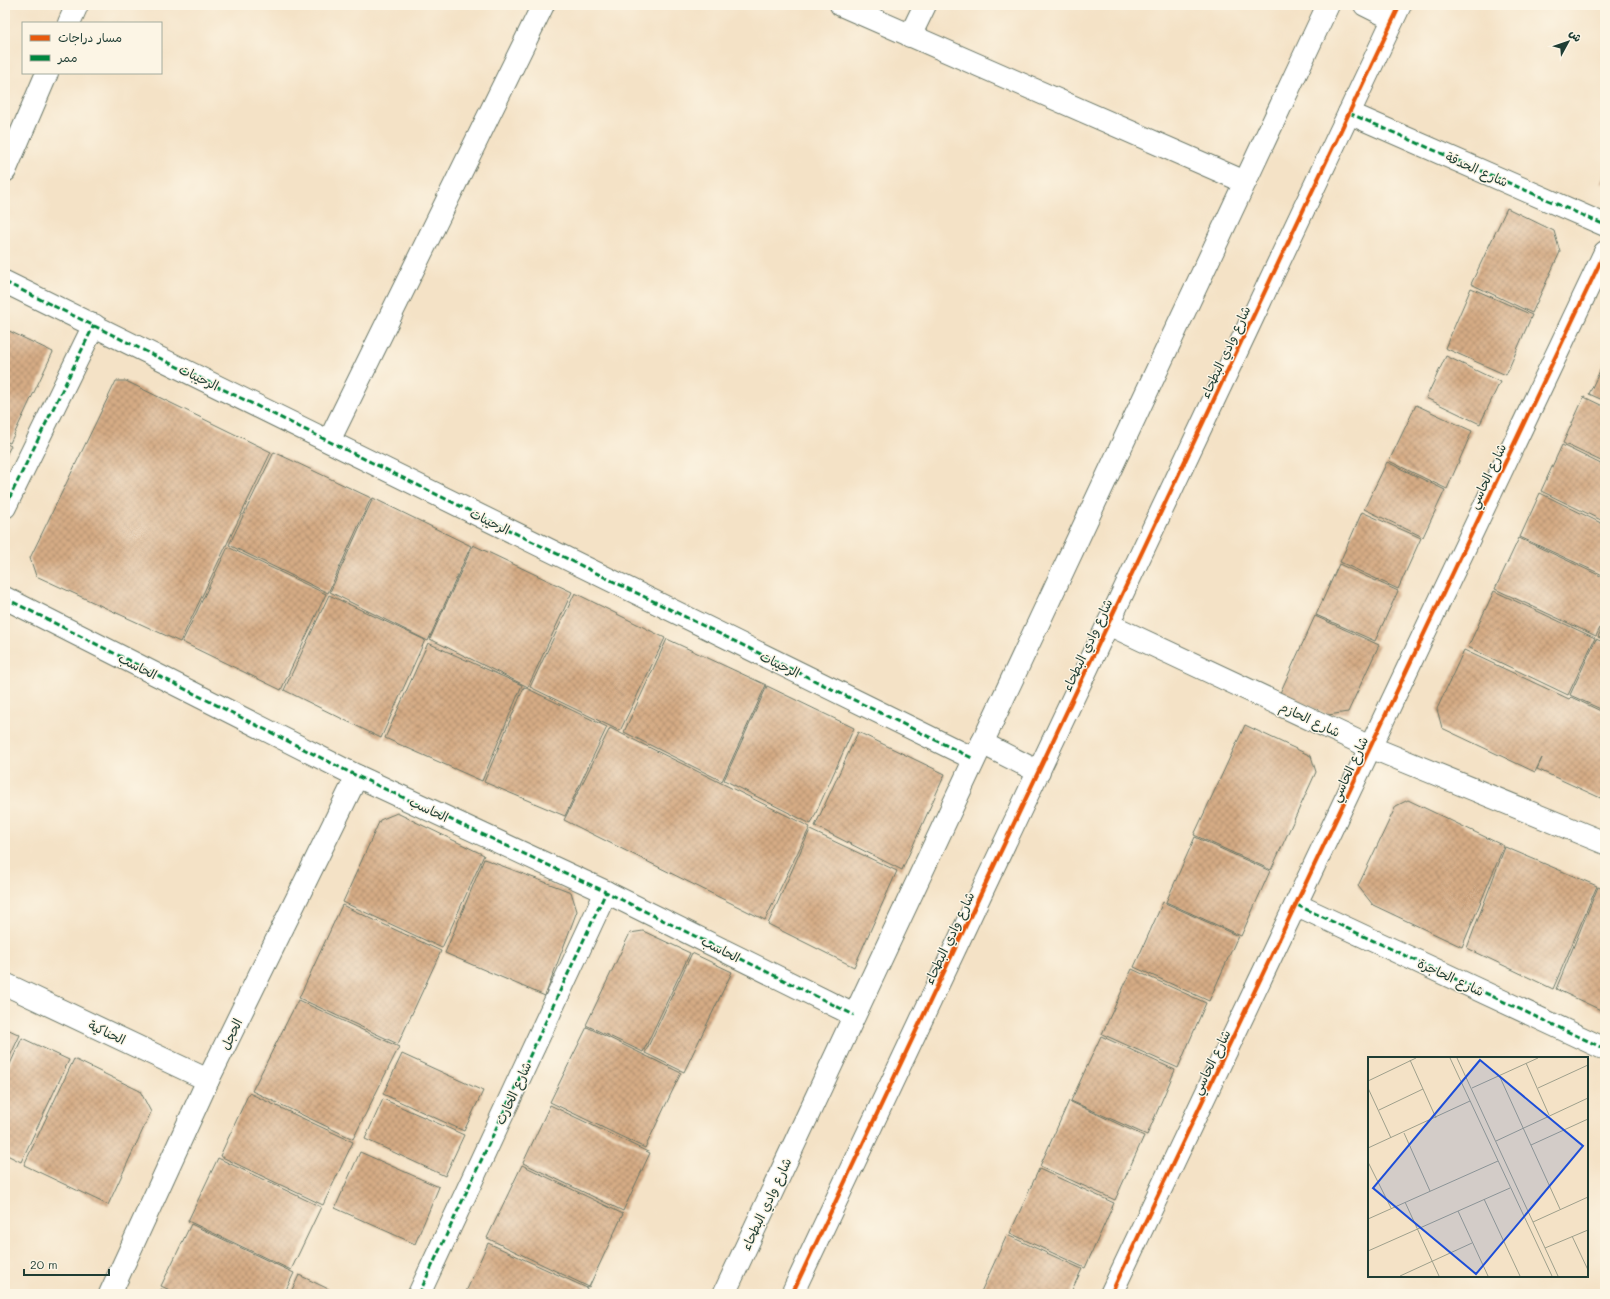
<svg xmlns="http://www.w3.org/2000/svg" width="1610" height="1299" font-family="Mali,'Playpen Sans Arabic',sans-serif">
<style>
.building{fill:url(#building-cross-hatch)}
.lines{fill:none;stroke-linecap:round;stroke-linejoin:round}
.street-casing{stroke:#6a7767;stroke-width:24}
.secondary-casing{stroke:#6a7767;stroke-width:24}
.street{stroke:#fff;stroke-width:22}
.secondary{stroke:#fff;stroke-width:22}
.quiet{stroke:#00873e;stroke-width:3;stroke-dasharray:6 3;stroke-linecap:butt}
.cycleway-casing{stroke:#fcf5e5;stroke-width:6}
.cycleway{stroke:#e8590c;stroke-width:4}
.labels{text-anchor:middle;stroke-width:3;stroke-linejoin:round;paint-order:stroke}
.street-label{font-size:13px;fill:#1f3d34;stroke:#fcf5e5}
.inset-road{fill:none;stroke:#9fa08c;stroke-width:1}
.view{fill:#1d4ed8;fill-opacity:0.15;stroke:#1d4ed8;stroke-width:2}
.inset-edge{fill:none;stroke:#1f3d34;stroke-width:2}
</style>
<defs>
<pattern id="building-cross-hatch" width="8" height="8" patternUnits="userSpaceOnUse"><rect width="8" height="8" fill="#d6ac85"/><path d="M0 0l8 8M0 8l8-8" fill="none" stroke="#ad8d6e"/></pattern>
</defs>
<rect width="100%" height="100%" fill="#fcf5e5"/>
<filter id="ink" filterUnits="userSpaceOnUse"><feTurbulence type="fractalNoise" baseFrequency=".025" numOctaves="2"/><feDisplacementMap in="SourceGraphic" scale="8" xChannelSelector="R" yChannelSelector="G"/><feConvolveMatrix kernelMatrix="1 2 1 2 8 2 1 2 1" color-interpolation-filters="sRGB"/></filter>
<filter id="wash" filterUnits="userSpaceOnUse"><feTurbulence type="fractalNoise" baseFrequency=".012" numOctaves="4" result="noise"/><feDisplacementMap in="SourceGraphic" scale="16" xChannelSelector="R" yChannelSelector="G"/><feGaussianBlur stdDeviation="0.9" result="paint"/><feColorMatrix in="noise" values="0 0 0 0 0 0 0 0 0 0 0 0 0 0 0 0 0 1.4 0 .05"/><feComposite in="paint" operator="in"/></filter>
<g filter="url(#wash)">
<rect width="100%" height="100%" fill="#f4e2c6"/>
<g id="blocks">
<g class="building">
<path d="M1605,174V184L1601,182Z"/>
<path d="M1507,208L1554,231L1560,252L1532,313L1471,284Z"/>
<path d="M1471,288L1532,315L1506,375L1445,348Z"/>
<path d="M5,329L53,352L10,443L5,441Z"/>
<path d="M1446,356L1500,382L1480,424L1426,398Z"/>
<path d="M1605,360V401L1589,394Z"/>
<path d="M116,381H126L271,452L180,642L36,576L30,558Z"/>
<path d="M1584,397L1605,407V463L1563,443Z"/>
<path d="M1416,405L1472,431L1447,489L1389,461Z"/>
<path d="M5,443L11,446L5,457Z"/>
<path d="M1562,445L1605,466V522L1541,491Z"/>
<path d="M274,452L371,498L328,593L229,545Z"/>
<path d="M1387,462L1445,490L1423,537L1364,509Z"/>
<path d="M1540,493L1605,525V576L1520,537Z"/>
<path d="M373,498L471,546L428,641L330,592Z"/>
<path d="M1362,512L1421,538L1398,589L1340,562Z"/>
<path d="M1519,538L1605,578V618L1596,636L1495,589Z"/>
<path d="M473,545L572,592L528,687L430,639Z"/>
<path d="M228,547L326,594L281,690L182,642Z"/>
<path d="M1339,564L1398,591L1375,641L1316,615Z"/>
<path d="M1494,591L1595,638L1568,695L1468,647Z"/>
<path d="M575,593L665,638L620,731L530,687Z"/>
<path d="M329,595L425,640L381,738L284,690Z"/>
<path d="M1315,616L1379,645L1348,712L1328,715L1280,693Z"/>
<path d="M1605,621V640L1598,637Z"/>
<path d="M667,639L766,685L722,781L624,732Z"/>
<path d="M1596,639L1605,643V711L1570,695Z"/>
<path d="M428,643L522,685L482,781L385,738Z"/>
<path d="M1464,650L1569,699L1571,697L1605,713V800L1537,769L1542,758L1535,772L1442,728L1437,709Z"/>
<path d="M767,686L854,728L811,824L724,780Z"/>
<path d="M524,687L607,727L565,816L484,782Z"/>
<path d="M1245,725L1311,756L1316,772L1271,870L1194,835Z"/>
<path d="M610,728L810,827L765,920L564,820Z"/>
<path d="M858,732L945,774L902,870L815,826Z"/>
<path d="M1408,800L1504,846L1462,947L1373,905L1358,886L1396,806Z"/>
<path d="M397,813L484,855L442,948L343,902L380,820Z"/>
<path d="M810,830L897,871L854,967L768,924Z"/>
<path d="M1195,837L1270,871L1241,936L1166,902Z"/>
<path d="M1505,847L1597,886L1553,989L1467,948Z"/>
<path d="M484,859L571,892L577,911L545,996L445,953Z"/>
<path d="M1598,887L1605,890V1012L1556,989Z"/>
<path d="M1163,902L1238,936L1209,1001L1134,967Z"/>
<path d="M342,905L441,951L398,1044L299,998Z"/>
<path d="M643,931L690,953L643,1052L586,1025L630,933Z"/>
<path d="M692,953L732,972L684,1072L645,1053Z"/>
<path d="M1132,969L1206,1003L1178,1068L1102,1034Z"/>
<path d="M298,1000L399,1047L353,1139L252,1091Z"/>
<path d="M587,1027L681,1073L645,1148L550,1102Z"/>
<path d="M5,1028L20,1035L5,1067Z"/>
<path d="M1101,1036L1175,1070L1147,1135L1071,1101Z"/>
<path d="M22,1038L69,1060L21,1162L5,1154V1075Z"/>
<path d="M402,1054L483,1091L464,1131L383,1094Z"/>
<path d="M74,1059L140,1091L151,1112L108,1205L24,1165Z"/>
<path d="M249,1093L353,1142L323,1205L220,1156Z"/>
<path d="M383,1099L464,1135L445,1176L365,1139Z"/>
<path d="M1069,1101L1144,1136L1115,1200L1040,1166Z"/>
<path d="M550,1105L650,1153L623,1211L523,1163Z"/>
<path d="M360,1152L439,1187L415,1244L335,1208Z"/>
<path d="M218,1158L321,1207L291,1270L188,1221Z"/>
<path d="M522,1165L623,1214L589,1287L487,1238Z"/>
<path d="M1039,1169L1114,1203L1085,1268L1010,1233Z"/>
<path d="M191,1224L294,1273L284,1294H178L161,1286Z"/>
<path d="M1007,1235L1082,1269L1070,1294H980Z"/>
<path d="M488,1243L587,1288L585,1294H465Z"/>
<path d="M299,1275L339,1294H290Z"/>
<path d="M161,1289L171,1294H158Z"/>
</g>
</g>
</g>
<g filter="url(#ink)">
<use href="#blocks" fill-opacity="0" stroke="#6a7767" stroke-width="1"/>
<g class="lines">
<g class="street-casing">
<g id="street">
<path d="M841,5L1245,182"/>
<path d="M69,23L77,5"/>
<path d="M910,36L925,5"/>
<path d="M1349,113L1605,225"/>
<path d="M5,171L47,73"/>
<path d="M5,282L974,759"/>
<path d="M329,441L543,5"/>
<path d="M5,507L94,325"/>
<path d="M5,598L357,776L606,892L854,1015"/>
<path d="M1108,624L1370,747L1605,843"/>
<path d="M1297,905L1605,1049"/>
<path d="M5,984L208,1080"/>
<path d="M110,1294L208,1080L357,776"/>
<path d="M419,1294L606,892"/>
<path d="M1111,1294C1277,947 1440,599 1605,252"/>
</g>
</g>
<g class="secondary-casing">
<g id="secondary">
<path d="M1365,5L1393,19"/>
<path d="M982,743L1039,772"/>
<path d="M724,1294L1328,5"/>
<path d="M792,1294L1400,5"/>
</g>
</g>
<use href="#street" class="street"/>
<use href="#secondary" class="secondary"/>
<g class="quiet">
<path d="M1349,113L1605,225"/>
<path d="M5,282L974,759"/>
<path d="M5,507L94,325"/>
<path d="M5,598L357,776L606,892L854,1015"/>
<path d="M1297,905L1605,1049"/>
<path d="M419,1294L606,892"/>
</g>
<g class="cycleway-casing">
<g id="cycleway">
<path d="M792,1294L1400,5"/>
<path d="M1111,1294C1277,947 1440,599 1605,252"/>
</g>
</g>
<use href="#cycleway" class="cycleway"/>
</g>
</g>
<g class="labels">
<g class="street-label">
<text transform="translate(1477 169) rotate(24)" y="5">شارع الحدقة</text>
<text transform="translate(1225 352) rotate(-65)" y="5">شارع وادي البطحاء</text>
<text transform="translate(199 377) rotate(26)" y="5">الرحيبات</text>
<text transform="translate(1487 476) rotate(-65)" y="5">شارع الحاسي</text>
<text transform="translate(490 521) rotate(26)" y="5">الرحيبات</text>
<text transform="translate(1087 645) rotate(-65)" y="5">شارع وادي البطحاء</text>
<text transform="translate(780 664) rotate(26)" y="5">الرحيبات</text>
<text transform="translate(138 666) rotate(27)" y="5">الحاسب</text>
<text transform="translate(1310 719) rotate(25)" y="5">شارع الحازم</text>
<text transform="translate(1349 769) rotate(-65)" y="5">شارع الحاسي</text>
<text transform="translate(429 809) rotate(25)" y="5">الحاسب</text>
<text transform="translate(949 938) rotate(-65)" y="5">شارع وادي البطحاء</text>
<text transform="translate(721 949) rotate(27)" y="5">الحاسب</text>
<text transform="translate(1451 977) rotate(25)" y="5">شارع الحاجرة</text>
<text transform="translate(107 1032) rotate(25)" y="5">الحناكية</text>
<text transform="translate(231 1034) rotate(-64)" y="5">الحجل</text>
<text transform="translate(1211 1062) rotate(-64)" y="5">شارع الحاسي</text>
<text transform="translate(513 1093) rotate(-65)" y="5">شارع الحارث</text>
<text transform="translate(766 1204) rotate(-65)" y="5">شارع وادي البطحاء</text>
</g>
</g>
<g transform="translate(1368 1057)">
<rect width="220" height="220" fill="#f4e2c6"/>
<path class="inset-road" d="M82,1L184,219M89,1L190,219M42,3L68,61M158,6L181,58M131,18L192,152M0,24L48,1M0,31L23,81M104,31L170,1M170,31L220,8M11,53L55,32M36,76L62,134M128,84L220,41M163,88L220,62M0,91L102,44M0,105L23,151M116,142L152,219M37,145L71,219M90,154L120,219M0,162L130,104M165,165L220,140M204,179L220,213M177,191L220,173M0,194L142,131M32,219L104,186"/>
<path class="view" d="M112,3L215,89L108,217L5,131Z"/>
<rect width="220" height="220" class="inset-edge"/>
</g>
<rect width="1610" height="1299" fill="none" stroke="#fcf5e5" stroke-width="20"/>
<rect x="22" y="22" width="140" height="52" fill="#fcf5e5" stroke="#a4ab9e"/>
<rect x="30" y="35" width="20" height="6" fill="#e8590c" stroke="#a4ab9e"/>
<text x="58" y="42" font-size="12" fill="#1f3d34">مسار دراجات</text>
<rect x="30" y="55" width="20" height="6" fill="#00873e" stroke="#a4ab9e"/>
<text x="58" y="62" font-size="12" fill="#1f3d34">ممر</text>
<g transform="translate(1568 42) rotate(50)" stroke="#fcf5e5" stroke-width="3" paint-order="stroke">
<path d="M0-3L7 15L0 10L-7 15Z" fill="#1f3d34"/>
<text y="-6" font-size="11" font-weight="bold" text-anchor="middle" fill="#1f3d34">ش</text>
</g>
<path d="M24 1269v6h85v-6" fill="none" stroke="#1f3d34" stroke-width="2"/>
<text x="30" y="1269" font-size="12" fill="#1f3d34" stroke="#fcf5e5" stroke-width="3" paint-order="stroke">20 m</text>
</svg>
